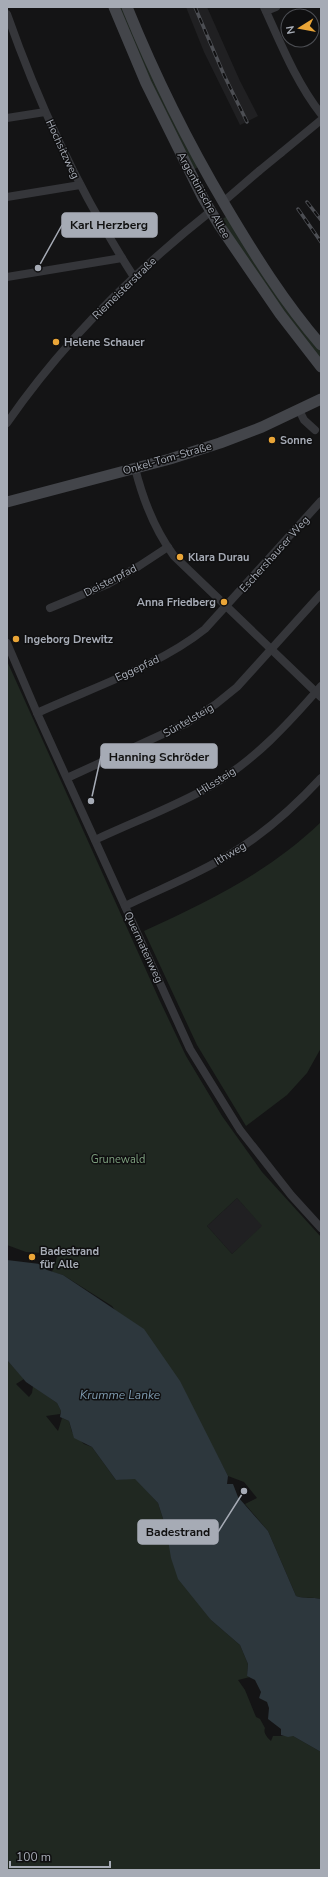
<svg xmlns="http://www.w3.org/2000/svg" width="328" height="1877" font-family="'Nunito Sans',sans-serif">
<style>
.built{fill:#202022}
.green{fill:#202821;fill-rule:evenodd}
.water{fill:#2d373d}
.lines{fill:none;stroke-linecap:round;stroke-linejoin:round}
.street{stroke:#35363a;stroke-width:8}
.secondary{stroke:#43454a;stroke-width:11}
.rail-casing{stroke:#4c4e53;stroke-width:3.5}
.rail{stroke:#0f0f10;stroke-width:2;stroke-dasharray:6;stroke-linecap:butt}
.street-bridge{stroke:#35363a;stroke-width:8}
.poi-dot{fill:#eaa537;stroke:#0f0f10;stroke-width:1.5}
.labels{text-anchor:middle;stroke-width:3;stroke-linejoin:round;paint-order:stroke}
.street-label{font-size:11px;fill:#a6abb5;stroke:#0f0f10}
.poi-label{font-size:11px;font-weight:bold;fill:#a6abb5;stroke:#0f0f10;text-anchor:start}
.park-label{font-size:11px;fill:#7d9f7e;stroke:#0f0f10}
.water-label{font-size:12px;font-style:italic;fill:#7e9aaf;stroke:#0f0f10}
.leader{fill:none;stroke:#a6abb5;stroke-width:1.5}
.callout-dot{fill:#a6abb5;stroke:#0f0f10;stroke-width:1.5}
.callout{fill:#a6abb5;stroke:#a6abb5;stroke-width:1.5}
.callout-label{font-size:12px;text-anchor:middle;font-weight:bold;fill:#111}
</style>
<rect width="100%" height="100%" fill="#141415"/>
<g class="built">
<path d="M186,7H207L240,81L258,116L240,125L204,52Z"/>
<path d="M237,1198L263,1226L232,1254L207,1226Z"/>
</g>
<g class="green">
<path d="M118,7H123L198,167L193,170L171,127Z"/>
<path d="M227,216L300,325L321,351V360L270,292L221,220Z"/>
<path d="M7,661L159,999L186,1056L222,1116L262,1172L321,1237V1599C312,1597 305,1599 296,1596L268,1531L245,1504L257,1498L244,1482L228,1476L212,1446L112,1306L63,1275L52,1272L58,1254L26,1252L7,1245ZM237,1198L262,1226L232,1254L207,1226Z"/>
<path d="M321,822V1048L307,1073L287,1095L246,1126L197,1045L144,931C209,901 269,872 321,822Z"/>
<path d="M7,1360L24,1379L16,1384L29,1397L32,1393L33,1386L57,1403L61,1411L60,1414L46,1416L58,1431L62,1418L69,1421L72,1432L84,1444L92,1447L116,1480L135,1478L158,1503L166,1528L211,1620L240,1645L248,1664L247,1676L250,1677L238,1680L245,1690L256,1717L260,1719L265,1728C263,1733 267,1737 271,1741L273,1736H293L321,1752V1870H7Z"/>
</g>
<path class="water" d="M7,1260L40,1264L47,1270L63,1275L144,1329L180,1381L228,1476L227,1484H233L238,1497L268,1531L296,1596C305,1599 312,1597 321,1599V1752L293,1736L288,1737L281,1735V1729L268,1719L269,1708L267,1702L259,1698L261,1692L255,1680L247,1676L248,1664L240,1645L211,1620L178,1579L171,1558L166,1528L158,1503L135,1479L116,1480L92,1447L74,1438L69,1421L60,1417L61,1411L57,1403L26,1382L7,1360Z"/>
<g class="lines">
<g class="street">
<path d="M264,7C281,44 296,82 321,114"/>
<path d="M266,11L276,7"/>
<path d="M7,14C39,105 81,195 134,277"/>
<path d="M7,118L45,112"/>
<path d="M281,153L321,120"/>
<path d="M7,197L80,185"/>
<path d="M223,202L259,171"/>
<path d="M7,277L122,258"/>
<path d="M299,410L304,420L315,430"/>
<path d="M7,423C63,342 134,272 211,211"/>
<path d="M135,468C143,500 154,529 174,556L321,697"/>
<path d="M50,608L108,584L139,566L168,547"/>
<path d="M7,643L37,713L190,1049L240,1130L291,1195L321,1228"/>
<path d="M37,713C91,688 159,666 205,629L321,501"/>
<path d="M67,778L187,723L216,704L237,687L321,594"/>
<path d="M95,840C133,822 174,807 211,786C255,760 288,724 321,686"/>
<path d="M125,906C160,889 196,875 229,855C263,835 294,807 321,778"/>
</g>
<g class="secondary">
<path d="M114,7L146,83L203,198L219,225L280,314L321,367"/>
<path d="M127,7C155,76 187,141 225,205C254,254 284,302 321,345"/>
<path d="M7,502L170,459L220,443L262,427L321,399"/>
</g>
<g class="rail-casing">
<g id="rail">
<path d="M195,7L224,75L247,122"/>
<path d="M307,202L321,220"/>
<path d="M298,209L321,242"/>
</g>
</g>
<use href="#rail" class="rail"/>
<path class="street-bridge" d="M259,171L281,153"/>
</g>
<g class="poi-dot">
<circle cx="56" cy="342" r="4"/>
<circle cx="272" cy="440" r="4"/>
<circle cx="180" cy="557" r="4"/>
<circle cx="224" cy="602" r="4"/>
<circle cx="16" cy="639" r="4"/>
<circle cx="32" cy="1257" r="4"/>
</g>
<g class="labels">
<g class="street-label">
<text transform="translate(63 149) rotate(65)" y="4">Hochsitzweg</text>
<text transform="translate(204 195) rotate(61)" y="4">Argentinische Allee</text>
<text transform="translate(124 288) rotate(-44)" y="4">Riemeisterstraße</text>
<text transform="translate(167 458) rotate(-16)" y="4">Onkel-Tom-Straße</text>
<text transform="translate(274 554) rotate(-48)" y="4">Eschershauser Weg</text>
<text transform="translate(110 580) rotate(-27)" y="4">Deisterpfad</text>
<text transform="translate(137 668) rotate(-25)" y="4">Eggepfad</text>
<text transform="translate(188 720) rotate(-30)" y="4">Süntelsteig</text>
<text transform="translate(216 781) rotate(-32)" y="4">Hilssteig</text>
<text transform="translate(230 853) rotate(-31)" y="4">Ithweg</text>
<text transform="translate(144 947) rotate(65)" y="4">Quermatenweg</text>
</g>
<g class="poi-label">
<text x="64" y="346">Helene Schauer</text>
<text x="280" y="444">Sonne</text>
<text x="188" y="561">Klara Durau</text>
<text x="216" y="606" text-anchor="end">Anna Friedberg</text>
<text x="24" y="643">Ingeborg Drewitz</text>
<text x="40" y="1255">Badestrand<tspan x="40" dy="13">für Alle</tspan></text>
</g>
<g class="park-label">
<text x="118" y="1163">Grunewald</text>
</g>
<g class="water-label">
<text x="120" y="1399">Krumme Lanke</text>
</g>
</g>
<path class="leader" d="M38 268L62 225M91 801L101 756M244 1491L218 1532"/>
<g class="callout-dot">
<circle cx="38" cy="268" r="4"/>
<circle cx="91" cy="801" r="4"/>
<circle cx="244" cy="1491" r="4"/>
</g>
<g class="callout">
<rect x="62" y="213" width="95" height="24" rx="4"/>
<rect x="101" y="744" width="116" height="24" rx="4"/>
<rect x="138" y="1520" width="80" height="24" rx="4"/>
</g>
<g class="callout-label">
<text x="109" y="229">Karl Herzberg</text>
<text x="159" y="761">Hanning Schröder</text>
<text x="178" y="1536">Badestrand</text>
</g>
<rect width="328" height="1877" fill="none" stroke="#a6abb5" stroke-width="16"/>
<g transform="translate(300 28) rotate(259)"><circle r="19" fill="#0f0f10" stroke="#4b4d52"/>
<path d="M0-3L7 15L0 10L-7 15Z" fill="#eaa537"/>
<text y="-6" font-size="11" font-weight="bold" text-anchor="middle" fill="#a6abb5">N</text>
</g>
<path d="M10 1861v6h100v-6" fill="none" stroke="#a6abb5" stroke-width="2"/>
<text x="16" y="1861" font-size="12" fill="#a6abb5" stroke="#0f0f10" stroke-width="3" paint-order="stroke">100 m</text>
</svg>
